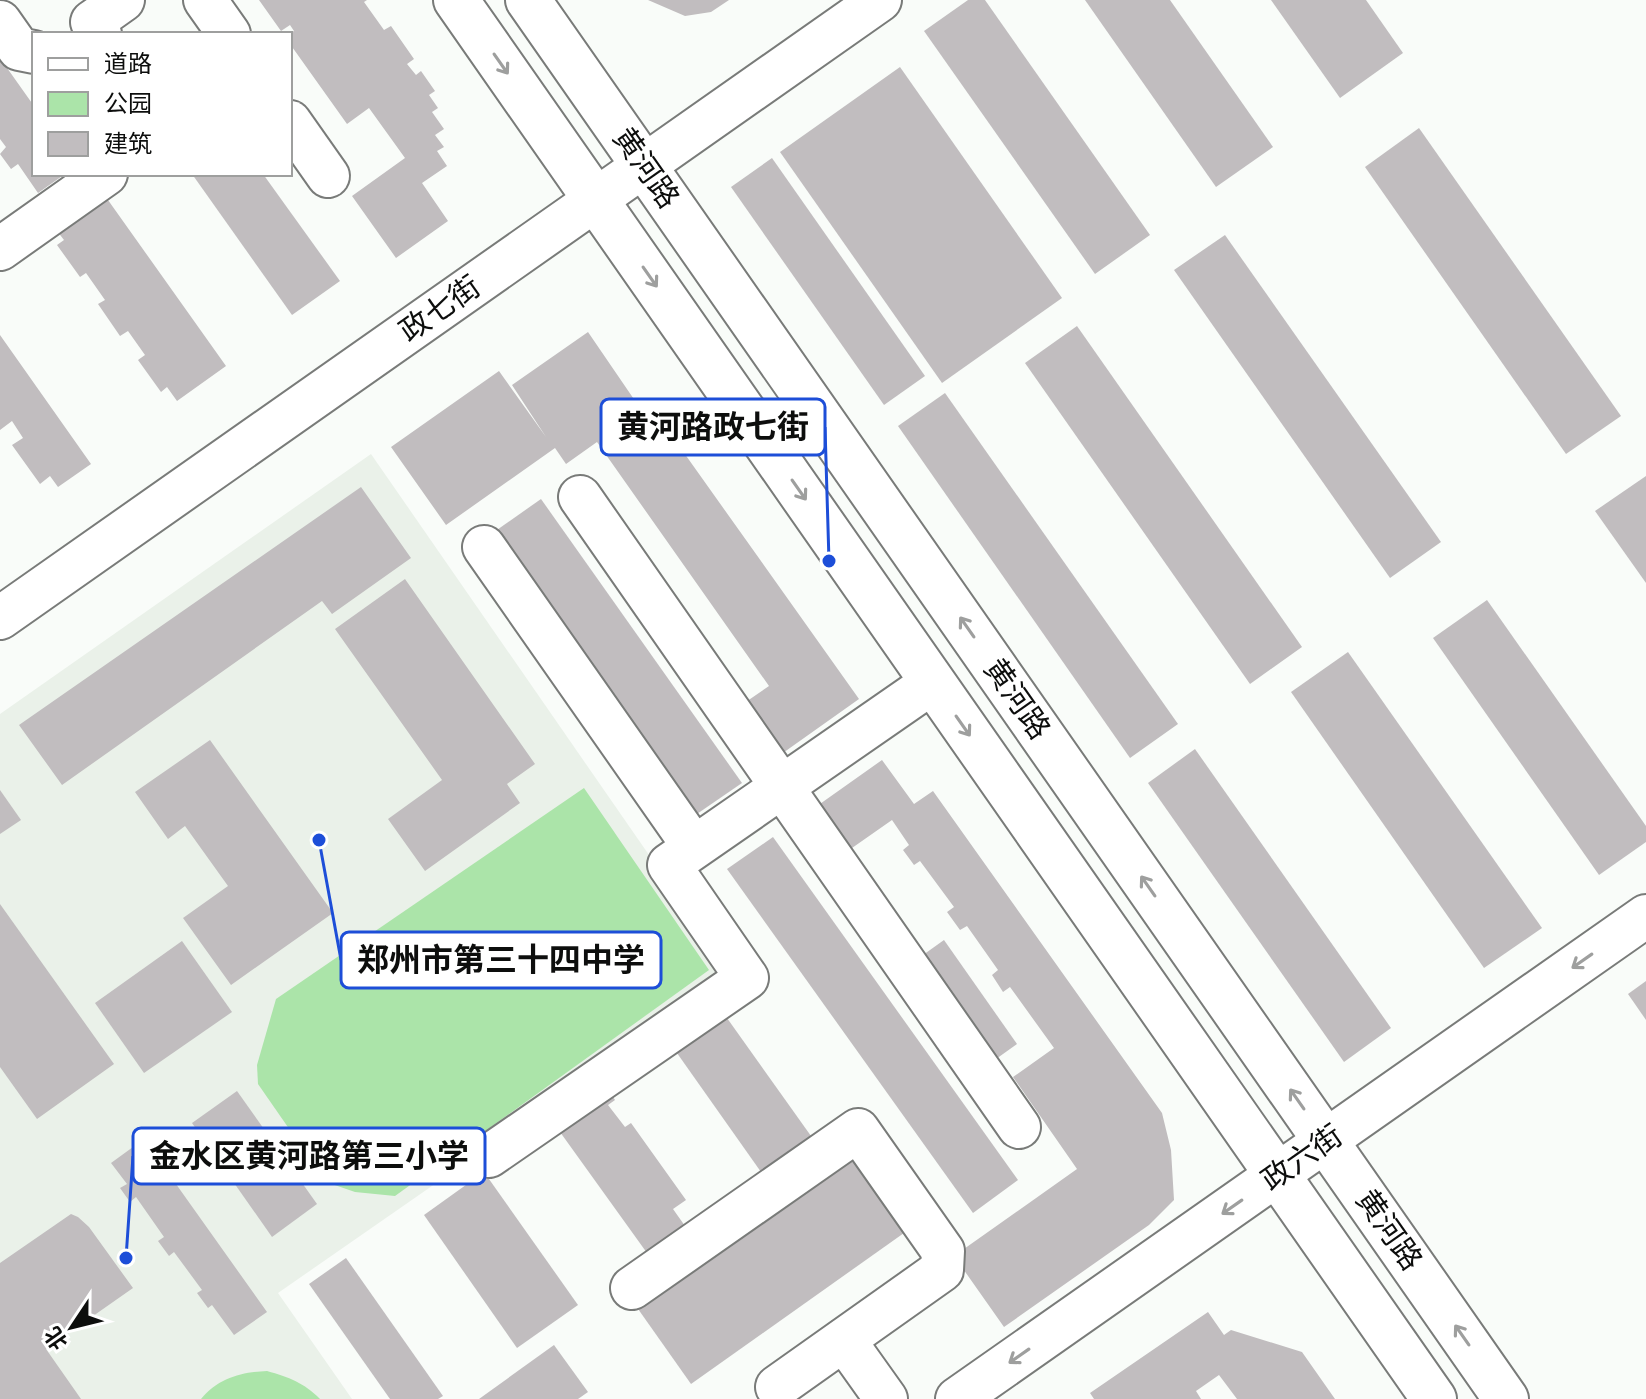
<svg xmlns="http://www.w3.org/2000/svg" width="1646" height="1399" font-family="Spectral,'Noto Sans SC',serif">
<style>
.built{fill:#eaf1e9}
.green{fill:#abe4a9}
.building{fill:#c1bdbf}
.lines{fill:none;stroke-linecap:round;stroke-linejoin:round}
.minor-casing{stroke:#797b79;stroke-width:46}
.major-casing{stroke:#797b79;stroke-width:48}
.minor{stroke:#fff;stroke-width:42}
.major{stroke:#fff;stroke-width:44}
.oneway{stroke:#9e9f9e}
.labels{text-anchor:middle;stroke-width:6;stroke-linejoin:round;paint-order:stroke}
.street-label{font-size:30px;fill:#0d0e0d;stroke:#fff}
.leader{fill:none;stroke:#1d4ed8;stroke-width:3}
.callout-dot{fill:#1d4ed8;stroke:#fff;stroke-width:3}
.callout{fill:#fff;stroke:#1d4ed8;stroke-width:3}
.callout-label{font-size:32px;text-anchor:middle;font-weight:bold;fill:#0d0e0d}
</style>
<rect width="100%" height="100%" fill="#f9fcf9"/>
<path class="built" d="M371,454L726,966L721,985L278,1293L352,1399H0V714Z"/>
<g class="green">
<path d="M584,788L709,970L395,1196L355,1192L326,1182L258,1084L257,1065L276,999Z"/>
<path d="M267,1371C289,1377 304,1383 320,1399H201C218,1378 242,1372 267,1371Z"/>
</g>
<g class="building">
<path d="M259,0H367L364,2L384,30L391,26L414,59L407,64L416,75L421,71L435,91L429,95L438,108L432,112L444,129L435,135L444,147L437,151L447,166L422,183L448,221L396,258L352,196L405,158L369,108L347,124L290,44V33L294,31L290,25L281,31Z"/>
<path d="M648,0H729L711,12L685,16Z"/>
<path d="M968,0H985L1150,235L1095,274L924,31Z"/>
<path d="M1085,0H1170L1273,147L1216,187Z"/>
<path d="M1271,0H1366L1403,53L1340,98Z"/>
<path d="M0,58L34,106V174H65L38,193L18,164L11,169L0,154L6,147L0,139Z"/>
<path d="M900,67L1062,298L942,383L780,152Z"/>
<path d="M1419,128L1621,416L1566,454L1365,167Z"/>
<path d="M772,158L925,376L884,405L731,187Z"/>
<path d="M192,174H263L340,281L292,315Z"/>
<path d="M103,193L226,366L177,401L167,387L161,392L138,360L145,355L128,331L120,336L98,304L105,300L86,273L80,277L57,245L64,240L54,227Z"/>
<path d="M1225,235L1441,542L1390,578L1174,270Z"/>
<path d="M1077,326L1302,647L1250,684L1025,363Z"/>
<path d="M588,332L642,411L650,405L859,699L773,760L737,708L769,686L597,442L566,464L555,448L446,525L391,447L499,371L546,437L512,385Z"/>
<path d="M0,335L91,464L58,487L50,476L40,484L12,445L23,438L12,421L0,430Z"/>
<path d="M945,393L1178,724L1130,758L898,426Z"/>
<path d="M1646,476V583L1595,511Z"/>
<path d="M361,487L411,558L332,614L322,601L62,785L19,725Z"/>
<path d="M541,499L742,783L694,816L494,532Z"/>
<path d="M405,579L535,764L507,784L520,803L425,871L388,819L442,780L335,629Z"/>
<path d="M1487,600L1646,826V842L1599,875L1433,638Z"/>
<path d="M1348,652L1542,928L1484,968L1291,692Z"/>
<path d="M210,740L333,913L231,985L183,918L228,886L185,826L168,839L135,792Z"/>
<path d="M1195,749L1391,1028L1344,1062L1148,783Z"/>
<path d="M882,760L914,804L933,791L1162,1113L1171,1150L1174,1200L1149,1225L1004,1327L954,1256L1077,1169L1013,1077L1054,1048L1010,987L1003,992L992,975L998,970L967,926L960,930L947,912L954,907L920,861L914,865L903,850L909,845L892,820L842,855L810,811Z"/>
<path d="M0,790L21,820L0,834Z"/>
<path d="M773,837L1018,1180L973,1213L727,869Z"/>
<path d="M0,904L114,1064L37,1119L0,1067Z"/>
<path d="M944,940L1017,1044L989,1064L916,960Z"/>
<path d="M182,941L232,1012L144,1073L95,1003Z"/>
<path d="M1646,981V1020L1628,994Z"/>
<path d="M722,1011L816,1143L766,1179L672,1046Z"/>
<path d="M607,1088L615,1100L608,1105L625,1127L631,1123L686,1200L673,1209L685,1226L647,1253L555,1125Z"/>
<path d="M237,1091L317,1204L272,1237L192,1123Z"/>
<path d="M144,1139L267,1312L234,1335L212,1305L208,1308L197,1293L202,1290L174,1252L169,1256L158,1241L164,1237L136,1197L130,1202L120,1188L127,1184L111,1163Z"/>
<path d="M844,1149L904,1233L691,1384L631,1299Z"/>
<path d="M484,1172L578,1305L517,1348L424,1215Z"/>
<path d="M71,1214L78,1217L89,1227L133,1288L46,1349L81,1399H0V1263Z"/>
<path d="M346,1258L443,1396L438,1399H390L309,1284Z"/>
<path d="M1208,1312L1224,1335L1231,1330L1302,1352L1335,1399H1237L1219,1375L1196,1391L1201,1399H1094L1090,1393Z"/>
<path d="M554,1345L588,1392L578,1399H479Z"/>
</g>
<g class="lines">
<g class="minor-casing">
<g id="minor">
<path d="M205,0L229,34"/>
<path d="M0,22L19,49L34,52"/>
<path d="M100,34L92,22L123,0"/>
<path d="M290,122L328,176"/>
<path d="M0,249L106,174"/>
<path d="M580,497L1019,1127"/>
<path d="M484,547L694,847"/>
<path d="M0,618L880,0"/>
<path d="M489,1156L747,978L669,865L933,682"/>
<path d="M632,1288L858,1130L943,1251L942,1270L777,1387"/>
<path d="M844,1340L886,1399"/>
<path d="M957,1399L1646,916"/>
</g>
</g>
<g class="major-casing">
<g id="major">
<path d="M456,0L1434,1399"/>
<path d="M528,0L1506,1399"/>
</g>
</g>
<use href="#minor" class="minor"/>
<use href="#major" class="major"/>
</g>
<defs><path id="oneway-shaft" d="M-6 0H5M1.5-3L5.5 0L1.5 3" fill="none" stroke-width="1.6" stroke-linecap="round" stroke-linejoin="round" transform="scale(2)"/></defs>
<g class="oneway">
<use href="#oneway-shaft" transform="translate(501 64) rotate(55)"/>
<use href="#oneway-shaft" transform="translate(650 277) rotate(55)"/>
<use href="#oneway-shaft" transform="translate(799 490) rotate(55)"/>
<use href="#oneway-shaft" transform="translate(967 627) rotate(-125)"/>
<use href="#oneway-shaft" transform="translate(963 726) rotate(55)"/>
<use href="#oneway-shaft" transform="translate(1148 886) rotate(-125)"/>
<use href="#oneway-shaft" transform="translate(1582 961) rotate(145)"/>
<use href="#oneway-shaft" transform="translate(1297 1099) rotate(-125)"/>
<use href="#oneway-shaft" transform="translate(1232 1207) rotate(145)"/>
<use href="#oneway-shaft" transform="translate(1462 1335) rotate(-125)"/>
<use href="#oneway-shaft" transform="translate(1019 1356) rotate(145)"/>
</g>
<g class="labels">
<g class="street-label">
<text transform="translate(646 168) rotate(55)" y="10">黄河路</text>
<text transform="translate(440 309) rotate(-35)" y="10">政七街</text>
<text transform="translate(1017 699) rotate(55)" y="10">黄河路</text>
<text transform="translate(1302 1158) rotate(-35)" y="10">政六街</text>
<text transform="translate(1389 1230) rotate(55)" y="10">黄河路</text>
</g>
</g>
<path class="leader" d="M829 561L825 427M319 840L341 960M126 1258L133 1156"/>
<g class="callout-dot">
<circle cx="829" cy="561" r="8"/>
<circle cx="319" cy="840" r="8"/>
<circle cx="126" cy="1258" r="8"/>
</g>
<g class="callout">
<rect x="601" y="399" width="224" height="56" rx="8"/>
<rect x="341" y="932" width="320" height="56" rx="8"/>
<rect x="133" y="1128" width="352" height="56" rx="8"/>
</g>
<g class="callout-label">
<text x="713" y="438">黄河路政七街</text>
<text x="501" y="971">郑州市第三十四中学</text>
<text x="309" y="1167">金水区黄河路第三小学</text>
</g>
<rect x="32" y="32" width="260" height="144" fill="#ffffff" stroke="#9e9f9e" stroke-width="2"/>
<rect x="48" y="58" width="40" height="12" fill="#ffffff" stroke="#9e9f9e" stroke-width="2"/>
<text x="104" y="72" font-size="24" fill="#0d0e0d">道路</text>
<rect x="48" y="92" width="40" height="24" fill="#abe4a9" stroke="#9e9f9e" stroke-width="2"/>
<text x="104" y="112" font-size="24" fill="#0d0e0d">公园</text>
<rect x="48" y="132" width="40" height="24" fill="#c1bdbf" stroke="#9e9f9e" stroke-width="2"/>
<text x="104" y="152" font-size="24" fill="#0d0e0d">建筑</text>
<g transform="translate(72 1327) rotate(235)" stroke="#ffffff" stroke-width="6" paint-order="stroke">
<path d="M0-6L14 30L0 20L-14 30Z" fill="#0d0e0d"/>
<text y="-12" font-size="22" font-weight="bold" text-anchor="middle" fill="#0d0e0d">北</text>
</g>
</svg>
